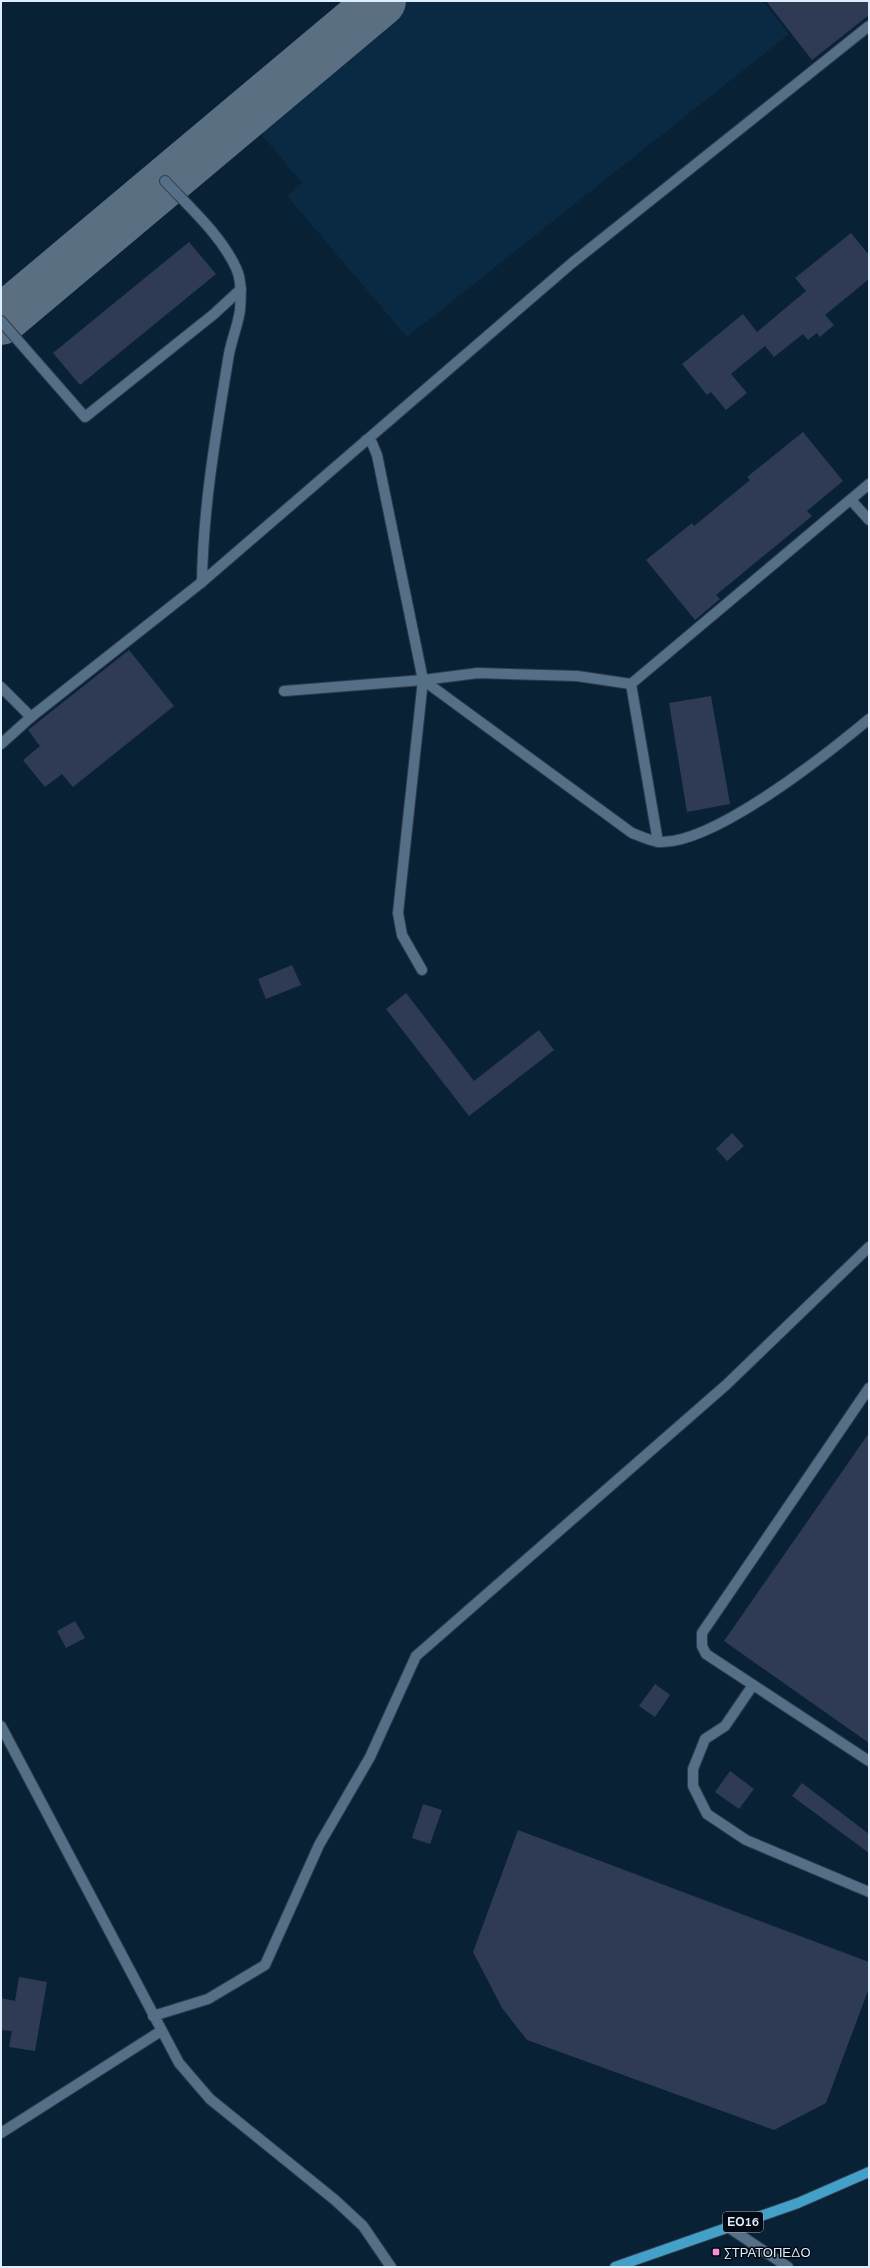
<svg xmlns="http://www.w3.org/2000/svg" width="870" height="2268" font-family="'Nunito Sans',sans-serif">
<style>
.built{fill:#0a2a43}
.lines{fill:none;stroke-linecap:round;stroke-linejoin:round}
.taxiway{stroke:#5a7082;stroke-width:50}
.building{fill:#2f3b55}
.lane-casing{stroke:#313c4d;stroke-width:12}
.street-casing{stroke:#313c4d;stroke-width:12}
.primary-casing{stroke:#313c4d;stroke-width:12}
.lane{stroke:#556f87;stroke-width:10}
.street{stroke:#556f87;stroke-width:10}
.primary{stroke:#43a0c8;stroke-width:10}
.poi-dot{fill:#f591d2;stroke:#030a13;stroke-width:1.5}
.labels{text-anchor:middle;stroke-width:3;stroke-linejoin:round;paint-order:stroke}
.shield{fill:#030a13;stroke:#9ca9b5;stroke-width:1}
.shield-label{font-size:12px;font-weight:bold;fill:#deedfb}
.poi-label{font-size:13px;fill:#deedfb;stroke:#030a13;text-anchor:start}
</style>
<rect width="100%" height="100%" fill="#082135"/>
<path class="built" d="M369,1H763L789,34L407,337L287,196L302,183L238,106Z"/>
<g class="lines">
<path class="taxiway" d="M1,320L381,1"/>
</g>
<g class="building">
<path d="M766,1H869V15L812,60Z"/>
<path d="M851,233L869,255V279L825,315L834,325L820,337L817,333L808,340L803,334L774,357L765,346L731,374L747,393L726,410L711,392L707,395L682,364L743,314L757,332L806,291L795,278Z"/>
<path d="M189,242L216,274L80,385L53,353Z"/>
<path d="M803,432L843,481L807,511L812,516L716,595L720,599L695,620L646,560L692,523L694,526L750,480L747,477Z"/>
<path d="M129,650L174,706L73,787L62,774L45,787L23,760L40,746L28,730Z"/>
<path d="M711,696L730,804L687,812L669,703Z"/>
<path d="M292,965L301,985L266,999L258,979Z"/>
<path d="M406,993L474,1081L539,1030L554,1050L469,1116L386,1009Z"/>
<path d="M732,1133L744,1146L727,1161L716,1149Z"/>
<path d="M869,1433V1743L724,1641Z"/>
<path d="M75,1621L85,1638L66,1648L57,1631Z"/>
<path d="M655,1684L670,1695L655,1717L639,1706Z"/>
<path d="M730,1771L754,1789L739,1809L715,1792Z"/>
<path d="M802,1783L869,1834V1853L792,1796Z"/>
<path d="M423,1804L442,1810L430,1844L412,1838Z"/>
<path d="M518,1830L869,1962V1988L826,2103L774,2130L527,2040L502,2008L473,1952Z"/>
<path d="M19,1977L47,1982L35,2051L9,2047L12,2031L1,2030V1998L15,2001Z"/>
</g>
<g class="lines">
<g class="lane-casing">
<g id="lane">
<path d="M165,181C190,208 221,235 236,268C242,280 241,297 240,310C238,326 230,343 228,360C216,433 203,508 202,582"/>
<path d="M1,321L85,417L214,314L241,289"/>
<path d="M366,440L372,443L377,455L423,680L398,913L402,935L422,970"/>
<path d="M851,500L869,520"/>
<path d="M423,680L632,833C640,836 650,841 659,842C713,845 827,754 869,719"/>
<path d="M631,684L658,842"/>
<path d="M1,687L31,717"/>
<path d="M284,691L423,680L478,673L577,676L631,684L869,484"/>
<path d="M1,744L31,717L202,582L572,263L869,26"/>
<path d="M869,1388L702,1633V1646L706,1654L869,1761"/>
<path d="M753,1685L725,1726L705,1739L693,1769V1786L707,1814L746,1840L869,1892"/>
</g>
</g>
<g class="street-casing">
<g id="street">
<path d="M1,1726L179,2063L210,2099L335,2200L363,2226L391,2267"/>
<path d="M153,2016L208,1999L265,1965L319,1845L370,1757L416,1656L726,1385L869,1247"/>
<path d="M1,2133L161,2031"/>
<path d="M728,2227L788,2267"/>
</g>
</g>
<g class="primary-casing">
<path id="primary" d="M615,2267L798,2203L869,2172"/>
</g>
<use href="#lane" class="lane"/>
<use href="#street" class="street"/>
<use href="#primary" class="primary"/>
</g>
<rect class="poi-dot" x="712" y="2248" width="8" height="8" rx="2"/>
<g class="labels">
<rect class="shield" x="723" y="2212" width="40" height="20" rx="3"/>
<g class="shield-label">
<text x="743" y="2226">ΕΟ16</text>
</g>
<g class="poi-label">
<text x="724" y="2257">ΣΤΡΑΤΟΠΕΔΟ</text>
</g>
</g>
<rect width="870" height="2268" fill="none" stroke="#deedfb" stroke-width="4"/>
</svg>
